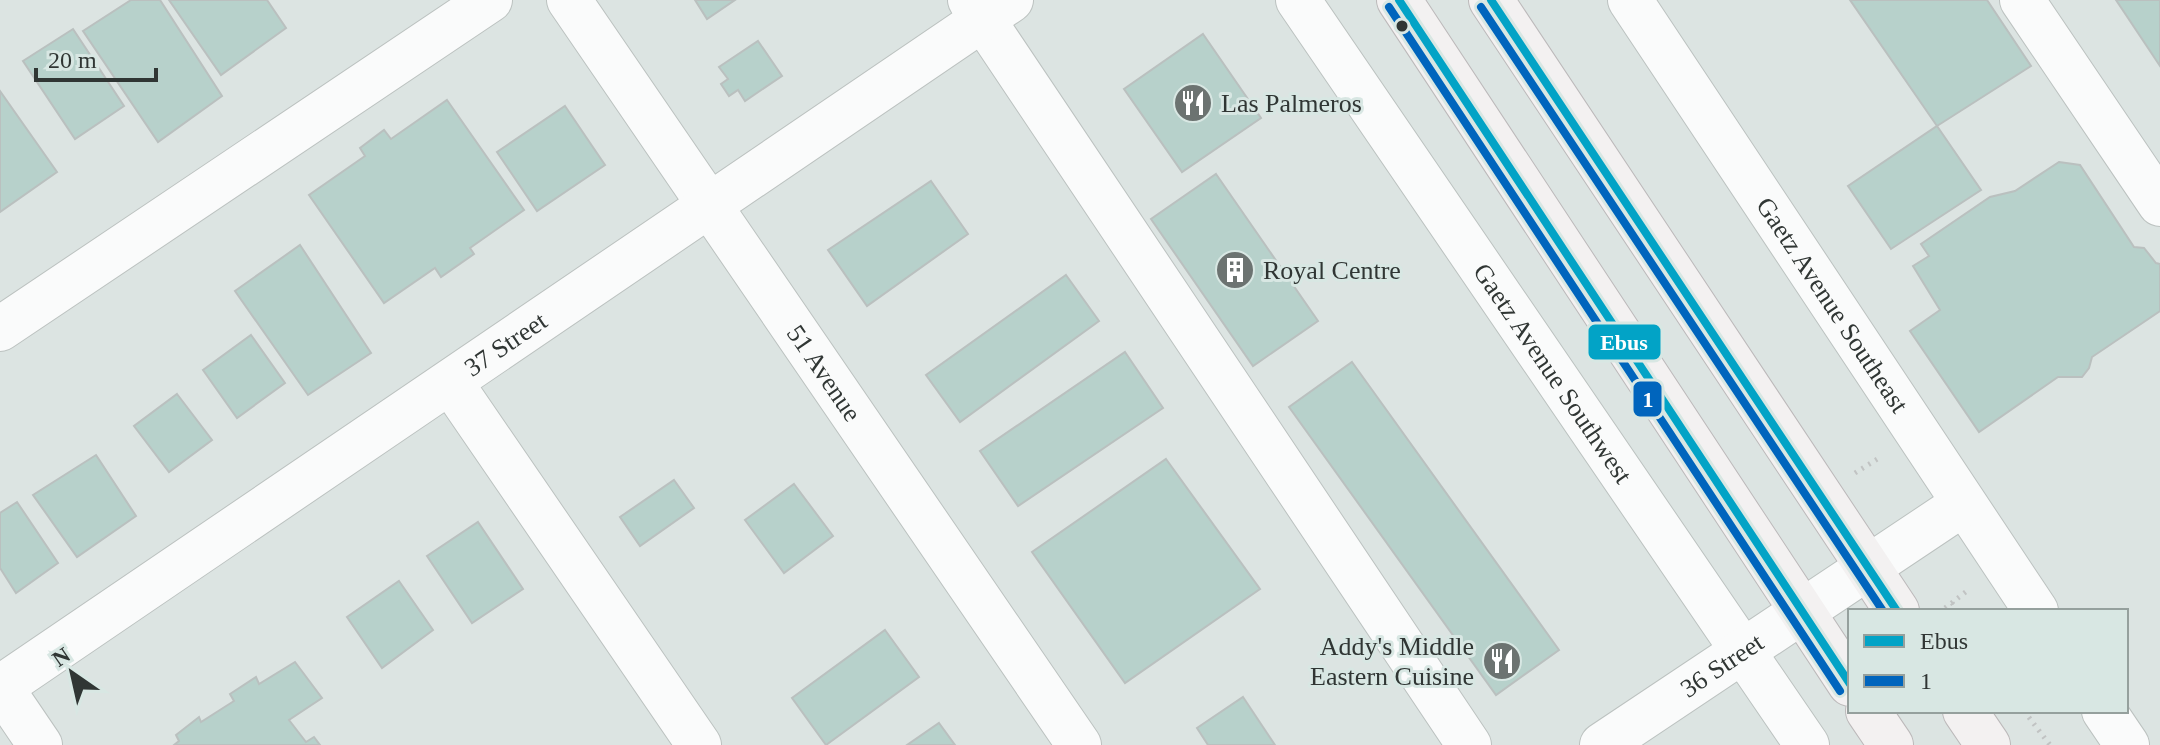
<svg xmlns="http://www.w3.org/2000/svg" width="2160" height="745" font-family="Georgia,serif">
<style>
.building{fill:#b7d1cb;stroke:#bac0bf;stroke-width:2}
.lines{fill:none;stroke-linecap:round;stroke-linejoin:round}
.minor-casing{stroke:#bcc2c0;stroke-width:46}
.major-casing{stroke:#bcb9ba;stroke-width:46}
.path{stroke:#c1c3c3;stroke-width:5;stroke-dasharray:2 6;stroke-linecap:butt}
.minor{stroke:#fafbfb;stroke-width:44}
.major{stroke:#f3f1f1;stroke-width:44}
.bus-1-casing{stroke:#d8e7e3;stroke-width:14}
.bus-2-casing{stroke:#d8e7e3;stroke-width:14}
.bus-1{stroke:#02a3c6;stroke-width:8}
.bus-2{stroke:#0065bd;stroke-width:8}
.bus-dot{fill:#303634;stroke:#d8e7e3;stroke-width:3}
.labels{text-anchor:middle;stroke-width:6;stroke-linejoin:round;paint-order:stroke}
.poi-label{font-size:26px;fill:#303634;stroke:#d8e7e3;text-anchor:start}
.street-label{font-size:26px;fill:#303634;stroke:#d8e7e3}
.line-badge{stroke:#d8e7e3;stroke-width:3}
.badge-label{font-size:22px;text-anchor:middle;font-weight:bold;fill:#fff}
</style>
<rect width="100%" height="100%" fill="#dce4e2"/>
<g class="building">
<path d="M131,0H160L222,96L158,142L83,31Z"/>
<path d="M169,0H267L286,28L221,75Z"/>
<path d="M695,0H735L707,19Z"/>
<path d="M1850,0H1987L2031,66L1937,126Z"/>
<path d="M2116,0H2160V66Z"/>
<path d="M73,29L124,106L75,139L23,61Z"/>
<path d="M1203,34L1261,118L1182,172L1124,89Z"/>
<path d="M758,41L782,76L745,101L738,90L729,96L721,84L728,79L719,67Z"/>
<path d="M0,91L57,172L0,212Z"/>
<path d="M447,100L524,210L470,248L474,254L441,277L435,268L384,303L309,195L365,156L360,148L384,130L391,139Z"/>
<path d="M565,106L605,165L537,211L497,152Z"/>
<path d="M1937,126L1981,190L1891,249L1848,186Z"/>
<path d="M2059,162L2080,165L2134,247L2144,248L2156,263L2160,264V311L2092,357L2089,368L2082,377H2058L1979,432L1910,331L1940,310L1913,266L1929,256L1921,244L1990,197L2015,191Z"/>
<path d="M1216,174L1318,321L1253,366L1151,219Z"/>
<path d="M931,181L968,234L867,306L828,250Z"/>
<path d="M300,245L371,353L308,395L235,291Z"/>
<path d="M1066,275L1099,321L960,422L926,375Z"/>
<path d="M251,335L285,383L237,418L203,370Z"/>
<path d="M1125,352L1163,408L1018,506L980,451Z"/>
<path d="M1352,362L1559,650L1496,695L1289,407Z"/>
<path d="M177,394L212,440L169,472L134,426Z"/>
<path d="M96,455L136,516L77,557L33,495Z"/>
<path d="M1166,459L1260,589L1125,683L1032,552Z"/>
<path d="M674,480L694,508L640,546L620,517Z"/>
<path d="M794,484L833,536L784,573L745,520Z"/>
<path d="M17,502L58,563L16,593L0,568V513Z"/>
<path d="M478,522L523,589L472,623L427,556Z"/>
<path d="M399,581L433,630L382,668L347,617Z"/>
<path d="M885,630L919,677L826,745L792,698Z"/>
<path d="M295,662L322,698L289,720L306,742L314,737L320,745H174L179,741L176,735L199,717L201,722L234,701L230,694L256,677L259,684Z"/>
<path d="M1243,697L1275,745H1208L1197,728Z"/>
<path d="M939,723L955,745H907Z"/>
</g>
<g class="lines">
<g class="minor-casing">
<g id="minor">
<path id="s1" d="M569,0L1079,745"/>
<path d="M970,0L1469,745"/>
<path id="s2" d="M1298,0L1807,745"/>
<path id="s3" d="M1630,0L2036,611"/>
<path d="M2022,0L2160,204"/>
<path d="M0,329L490,0"/>
<path d="M451,383L699,745"/>
<path d="M0,686L40,745"/>
<path id="s4" d="M1,687L1011,0"/>
<path d="M2104,711L2127,745"/>
<path id="s5" d="M1602,745L1963,504"/>
</g>
</g>
<g class="major-casing">
<g id="major">
<path d="M1399,0L1850,684"/>
<path d="M1491,0L1897,611"/>
<path d="M1868,711L1891,745"/>
<path d="M1965,711L1988,745"/>
</g>
</g>
<g class="path">
<path d="M1855,473L1879,458"/>
<path d="M1952,603L1958,611"/>
<path d="M1945,608L1967,591"/>
<path d="M2024,711L2050,745"/>
</g>
<use href="#minor" class="minor"/>
<use href="#major" class="major"/>
<g class="bus-1-casing">
<g id="bus-1">
<path d="M1399,0L1850,684"/>
<path d="M1491,0L1897,611"/>
</g>
</g>
<g class="bus-2-casing">
<g id="bus-2">
<path d="M1389,7L1840,691"/>
<path d="M1481,7L1883,611"/>
</g>
</g>
<use href="#bus-1" class="bus-1"/>
<use href="#bus-2" class="bus-2"/>
</g>
<defs>
<g id="restaurant-disc" transform="scale(2)"><circle r="9.5" fill="#6c7371" stroke="#d8e7e3"/><path d="M-5-6h1v4h1v-4h1v4h1v-4h1v5L-1.5 .5V6h-2V.5L-5-1ZM5-6V6H3V1.5H1.5Q1.5-4 5-6Z" fill="#fff"/></g>
<g id="building-disc" transform="scale(2)"><circle r="9.5" fill="#6c7371" stroke="#d8e7e3"/><path d="M-4-6H4V6H1V3H-1V6H-4ZM-2.5-4.3h1.7v1.8h-1.7ZM.8-4.3h1.7v1.8H.8ZM-2.5-1h1.7V.8h-1.7ZM.8-1h1.7V.8H.8Z" fill="#fff"/></g>
</defs>
<g fill-rule="evenodd">
<use href="#restaurant-disc" x="1193" y="103"/>
<use href="#building-disc" x="1235" y="270"/>
<use href="#restaurant-disc" x="1502" y="661"/>
</g>
<circle class="bus-dot" cx="1402" cy="26" r="7"/>
<g class="labels">
<g class="poi-label">
<text x="1221" y="112">Las Palmeros</text>
<text x="1263" y="279">Royal Centre</text>
<text x="1474" y="655" text-anchor="end">Addy's Middle<tspan x="1474" dy="30">Eastern Cuisine</tspan></text>
</g>
<g class="street-label">
<text dy="9" stroke="none"><textPath href="#s3" startOffset="366">Gaetz Avenue Southeast</textPath></text>
<text dy="9" stroke="none"><textPath href="#s4" startOffset="610">37 Street</textPath></text>
<text dy="9" stroke="none"><textPath href="#s2" startOffset="452">Gaetz Avenue Southwest</textPath></text>
<text dy="9" stroke="none"><textPath href="#s1" startOffset="452">51 Avenue</textPath></text>
<text dy="9" stroke="none"><textPath href="#s5" startOffset="144">36 Street</textPath></text>
</g>
</g>
<g class="line-badge">
<rect x="1587" y="323" width="75" height="38" rx="8" fill="#02a3c6"/>
<rect x="1632" y="380" width="31" height="38" rx="8" fill="#0065bd"/>
</g>
<g class="badge-label">
<text x="1624" y="350">Ebus</text>
<text x="1648" y="407">1</text>
</g>
<rect x="1848" y="609" width="280" height="104" fill="#d8e7e3" stroke="#95a09d" stroke-width="2"/>
<rect x="1864" y="635" width="40" height="12" fill="#02a3c6" stroke="#95a09d" stroke-width="2"/>
<text x="1920" y="649" font-size="24" fill="#303634">Ebus</text>
<rect x="1864" y="675" width="40" height="12" fill="#0065bd" stroke="#95a09d" stroke-width="2"/>
<text x="1920" y="689" font-size="24" fill="#303634">1</text>
<g transform="translate(72 673) rotate(326)" stroke="#d8e7e3" stroke-width="6" paint-order="stroke">
<path d="M0-6L14 30L0 20L-14 30Z" fill="#303634"/>
<text y="-12" font-size="22" font-weight="bold" text-anchor="middle" fill="#303634">N</text>
</g>
<path d="M36 68v12h120v-12" fill="none" stroke="#303634" stroke-width="4"/>
<text x="48" y="68" font-size="24" fill="#303634" stroke="#d8e7e3" stroke-width="6" paint-order="stroke">20 m</text>
</svg>
